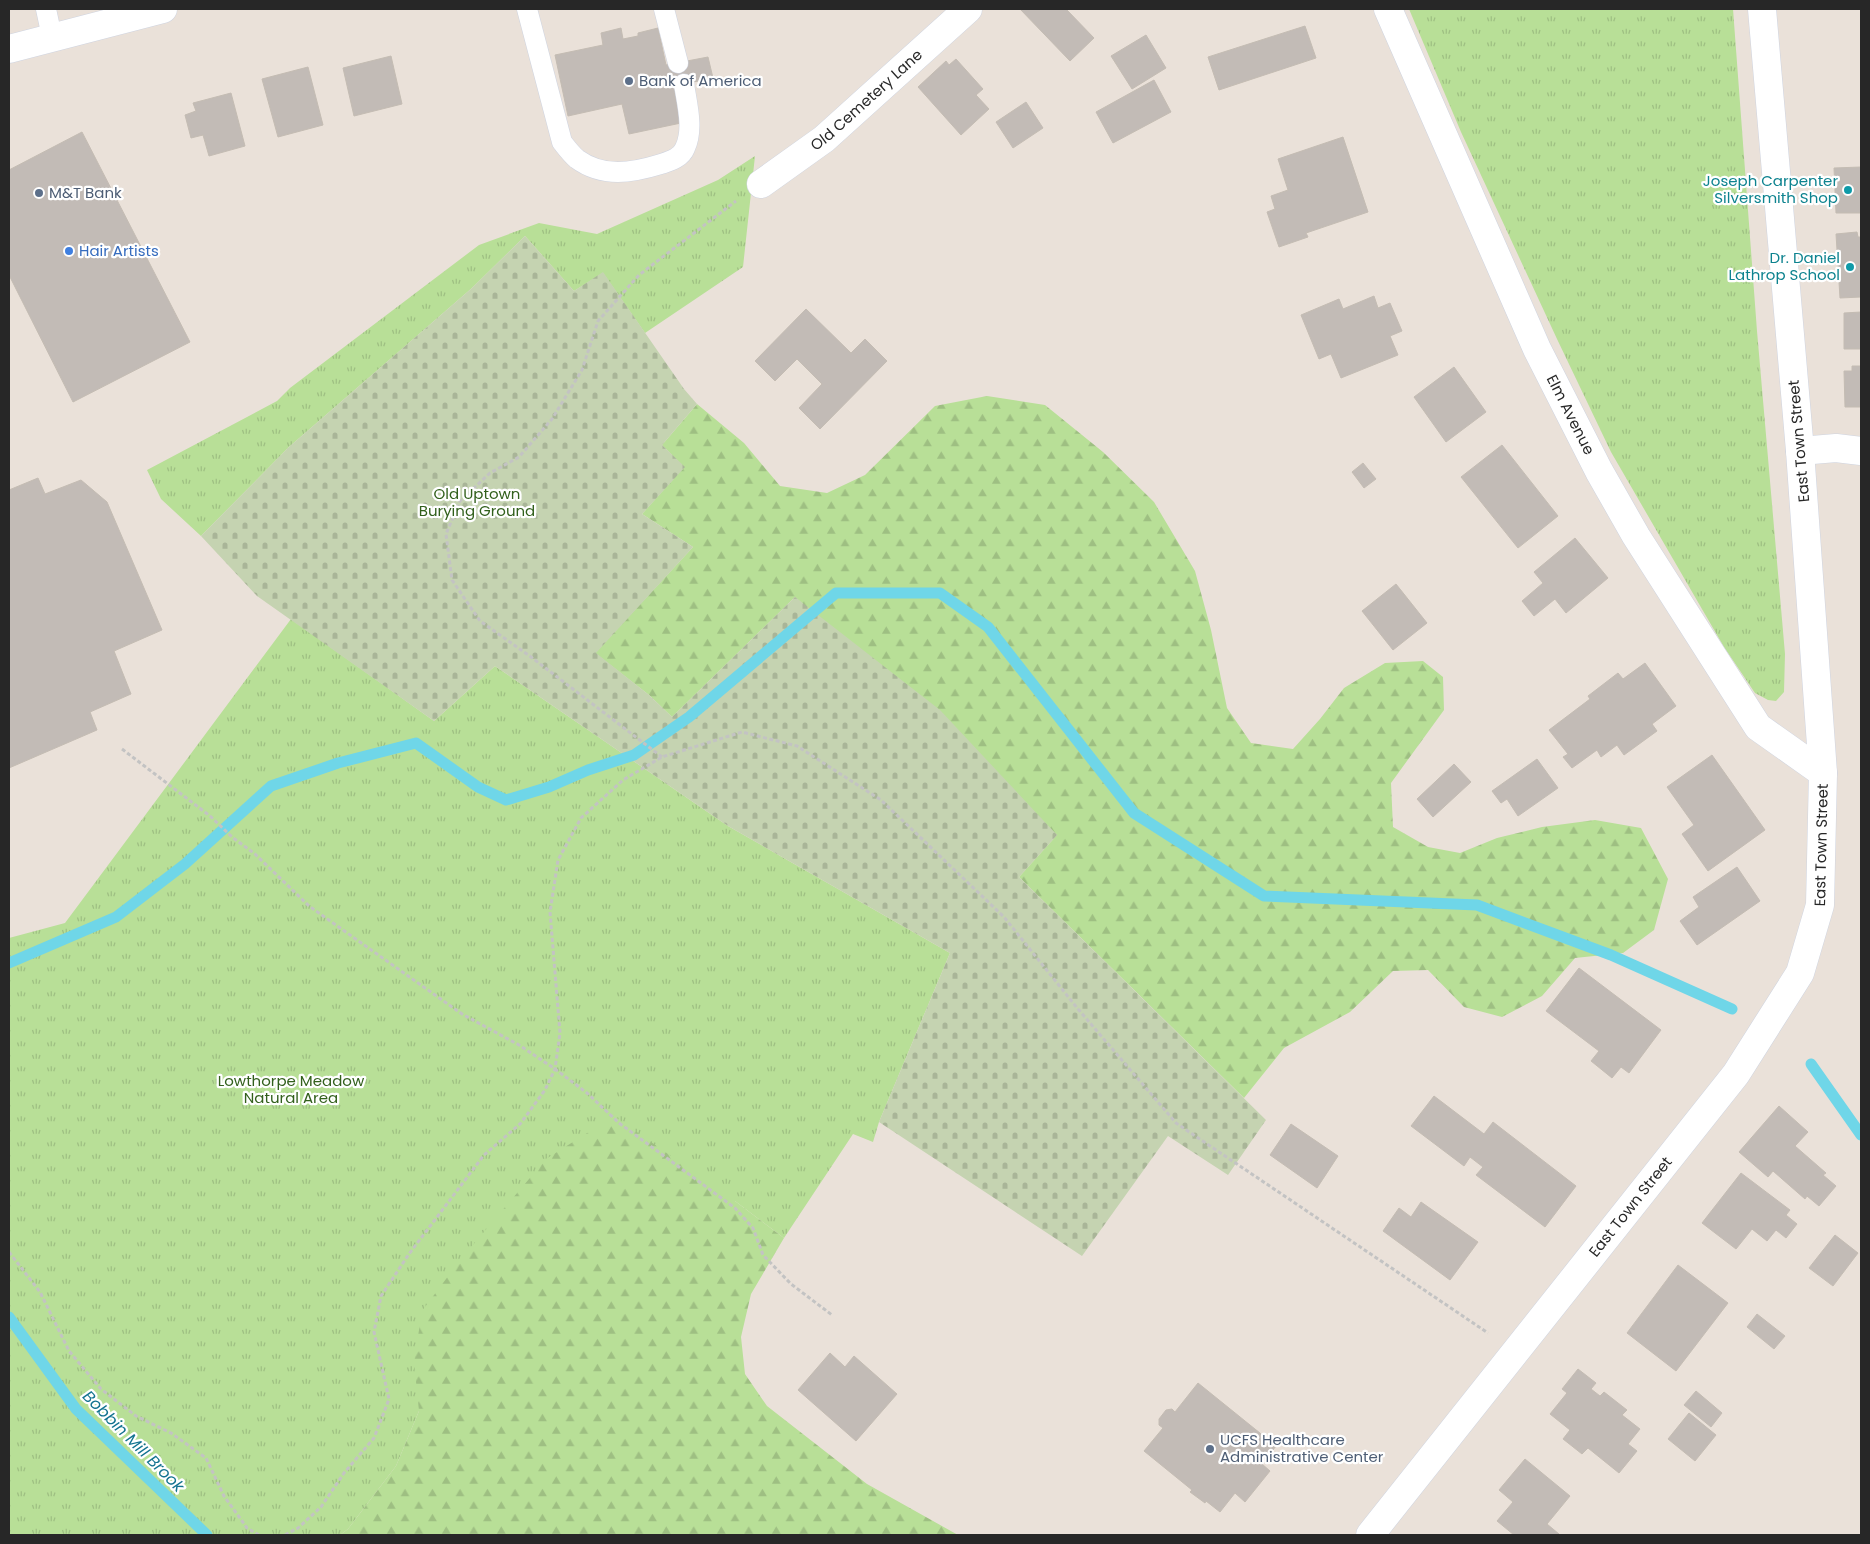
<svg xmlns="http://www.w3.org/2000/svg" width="1870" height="1544" font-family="Poppins,sans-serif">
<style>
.grass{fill:url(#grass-tufts)}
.forest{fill:url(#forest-firs)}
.cemetery{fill:url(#cemetery-stones)}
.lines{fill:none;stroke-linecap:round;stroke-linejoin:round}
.stream{stroke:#6fd6e8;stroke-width:11}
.building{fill:#c2bbb6;stroke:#c4bcb3}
.service-casing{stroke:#cfd4e0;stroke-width:21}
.minor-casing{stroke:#cfd4e0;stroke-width:29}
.tertiary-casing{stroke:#cfd4e0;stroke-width:29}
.secondary-casing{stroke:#cfd4e0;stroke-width:29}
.path{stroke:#c3c3c3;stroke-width:3;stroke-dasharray:4 2.5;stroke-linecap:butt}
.service{stroke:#fff;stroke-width:20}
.minor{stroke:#fff;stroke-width:28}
.tertiary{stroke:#fff;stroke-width:28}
.secondary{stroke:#fff;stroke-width:28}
.service-dot{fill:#5c6f8a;stroke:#fff;stroke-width:2}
.culture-dot{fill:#0f9aa8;stroke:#fff;stroke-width:2}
.shop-dot{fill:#3f7fe0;stroke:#fff;stroke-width:2}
.labels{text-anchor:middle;stroke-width:4.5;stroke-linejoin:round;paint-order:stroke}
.service-label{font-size:15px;fill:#4e5e75;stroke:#fff;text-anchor:start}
.street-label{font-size:15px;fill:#272727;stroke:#fff}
.culture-label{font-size:15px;fill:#0d838f;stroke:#fff;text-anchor:end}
.shop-label{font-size:15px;fill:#366cbe;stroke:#fff;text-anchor:start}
.park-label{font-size:15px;fill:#32601c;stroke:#fff}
.water-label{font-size:16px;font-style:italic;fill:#137390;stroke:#fff}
</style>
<defs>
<pattern id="grass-tufts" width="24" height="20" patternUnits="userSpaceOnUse" patternTransform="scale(1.25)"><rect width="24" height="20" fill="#b8df97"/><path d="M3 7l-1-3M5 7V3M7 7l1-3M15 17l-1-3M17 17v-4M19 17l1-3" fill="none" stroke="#9ebf82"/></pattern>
<pattern id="forest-firs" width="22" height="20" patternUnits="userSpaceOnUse" patternTransform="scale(1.25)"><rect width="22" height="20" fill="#b8df97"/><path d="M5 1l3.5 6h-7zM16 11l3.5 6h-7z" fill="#9ebf82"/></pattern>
<pattern id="cemetery-stones" width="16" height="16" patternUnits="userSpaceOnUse" patternTransform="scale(1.25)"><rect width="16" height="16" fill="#c5d3b1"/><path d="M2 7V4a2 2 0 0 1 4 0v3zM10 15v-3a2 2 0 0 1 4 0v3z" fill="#a9b598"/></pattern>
</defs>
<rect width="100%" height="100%" fill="#eae1d9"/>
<g class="grass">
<path d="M1409,9H1733L1757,331L1785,654L1784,692L1776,701L1768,700L1755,693L1724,647L1611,452L1557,339L1461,132Z"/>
<path d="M755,156L743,267L645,333L603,273L574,291L525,236L472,288L289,447L201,536L161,499L147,470L277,401L290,388L479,245L539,223L597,234L718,180Z"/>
<path d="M291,619L434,721L495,666L728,826L950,953L879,1122L873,1142L853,1134L784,1238L735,1201L419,1411L396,1466L348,1529L340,1535H9V938L65,923Z"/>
</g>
<g class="forest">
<path d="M987,396L1045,405L1103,452L1154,502L1195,571L1211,630L1227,708L1251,743L1293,749L1320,719L1344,688L1385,663L1423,661L1443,677L1444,710L1391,783L1393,827L1428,847L1460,853L1497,838L1542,827L1595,820L1641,828L1668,879L1654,930L1623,953L1575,958L1542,996L1502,1017L1464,1007L1428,970L1393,971L1350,1012L1284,1048L1244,1098L1019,877L1057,835L795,597L672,717L649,695L595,653L693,547L642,514L684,467L662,445L697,404L744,443L780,486L827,493L865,475L935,406Z"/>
<path d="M614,1116L735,1201L784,1238L751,1294L741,1337L745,1374L767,1406L867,1484L958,1535H340L348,1529L396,1466L419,1411L414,1362L422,1311L461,1259L546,1159Z"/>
</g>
<path class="cemetery" d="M525,236L574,291L603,272L684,389L697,404L662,445L685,467L642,514L693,547L596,653L649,695L672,717L795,597L940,710L1057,835L1019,877L1266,1120L1228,1175L1168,1136L1082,1256L879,1122L950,953L728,826L495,666L434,721L257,596L201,536L289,447L472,288Z"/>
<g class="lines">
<g class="stream">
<path d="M9,963L116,917L185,864L271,786L338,763L416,743L478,787L506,800L549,787L588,770L634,755L689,717L836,593H940L988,627L1134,813L1264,896L1477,905L1611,955L1732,1009"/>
<path d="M1811,1064L1861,1135"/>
<path d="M9,1317L76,1409L207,1535"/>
</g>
</g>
<g class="building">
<path d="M1020,9H1066L1094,38L1070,61Z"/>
<path d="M1305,26L1316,58L1219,90L1208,57Z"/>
<path d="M621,28L623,39L638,36V33L658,28L666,65L708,57L713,78L674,86L681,123L629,134L622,104L568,116L555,55L603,45L601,33Z"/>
<path d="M1146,35L1166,68L1132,89L1111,56Z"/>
<path d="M391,56L402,104L354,116L343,68Z"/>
<path d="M956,59L983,89L976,95L989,109L961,135L918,87L946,61L949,65Z"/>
<path d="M308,67L323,125L278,137L262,79Z"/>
<path d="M1154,80L1171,112L1113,143L1096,112Z"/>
<path d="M231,93L245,146L209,156L203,135L191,138L185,115L196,111L193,103Z"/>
<path d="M1026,102L1043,128L1013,148L996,122Z"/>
<path d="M82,132L190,342L73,402L9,275V170Z"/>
<path d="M1343,137L1368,212L1306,233L1308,237L1279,247L1267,212L1275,209L1271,196L1288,190L1278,159Z"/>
<path d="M1861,167V213H1836L1834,168Z"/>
<path d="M1857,232L1858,237H1861V297L1840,298L1836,234Z"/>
<path d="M1374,296L1378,308L1390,303L1402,331L1390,336L1398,355L1341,378L1331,354L1319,359L1301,315L1339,299L1343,309Z"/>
<path d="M806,309L851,353L865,339L887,361L820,429L799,408L822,384L797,359L775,381L755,361Z"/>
<path d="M1861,312V349H1844V313Z"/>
<path d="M1852,366H1861V407H1845L1844,371H1852Z"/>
<path d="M1454,367L1486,412L1446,442L1414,397Z"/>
<path d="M1502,445L1558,516L1518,548L1461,477Z"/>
<path d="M1363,463L1376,479L1364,488L1352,472Z"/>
<path d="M38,478L45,494L81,480L107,502L162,630L114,651L131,694L90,712L97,730L9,768V490Z"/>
<path d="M1575,538L1608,578L1566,613L1555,599L1534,616L1522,601L1543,583L1534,572Z"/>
<path d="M1396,584L1427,623L1393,650L1362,611Z"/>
<path d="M1645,663L1676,706L1652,724L1657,731L1624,755L1617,745L1601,757L1597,750L1572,768L1563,757L1568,754L1549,730L1590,699L1588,696L1618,673L1623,679Z"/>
<path d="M1712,755L1765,830L1708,871L1682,834L1694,825L1667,787Z"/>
<path d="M1537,759L1558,788L1518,816L1507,799L1501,803L1492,791Z"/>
<path d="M1454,764L1471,782L1433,817L1417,799Z"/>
<path d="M1737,867L1760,901L1697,945L1680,921L1699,907L1693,897Z"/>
<path d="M1579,968L1661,1030L1629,1073L1621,1067L1612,1078L1591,1061L1599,1051L1546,1011Z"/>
<path d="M1434,1096L1484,1134L1493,1122L1576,1186L1545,1227L1476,1175L1483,1167L1470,1157L1464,1166L1411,1126Z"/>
<path d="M1779,1106L1808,1132L1795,1146L1826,1173L1823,1175L1836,1186L1819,1206L1807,1196L1805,1199L1773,1171L1768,1177L1739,1152Z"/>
<path d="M1291,1124L1338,1156L1317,1188L1270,1155Z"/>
<path d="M1741,1173L1790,1210L1786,1215L1797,1224L1786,1238L1776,1230L1767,1241L1752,1229L1736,1249L1702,1223Z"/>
<path d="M1421,1202L1478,1242L1450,1280L1383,1231L1399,1208L1411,1217Z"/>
<path d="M1835,1235L1858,1253L1833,1286L1809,1268Z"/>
<path d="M1678,1265L1728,1303L1676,1371L1627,1333Z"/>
<path d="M1757,1314L1785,1336L1774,1349L1747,1327Z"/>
<path d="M830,1353L845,1367L854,1356L897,1394L856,1441L798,1390Z"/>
<path d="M1578,1369L1596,1383L1591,1389L1600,1396L1604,1392L1627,1410L1622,1415L1640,1429L1628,1444L1637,1451L1619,1473L1588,1448L1582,1454L1563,1439L1570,1430L1550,1414L1567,1393L1562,1389Z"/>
<path d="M1198,1383L1276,1446L1262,1464L1270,1471L1245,1502L1235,1493L1220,1512L1206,1501L1205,1503L1190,1492L1192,1490L1144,1451L1163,1428L1159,1425V1419L1166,1410L1172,1409L1175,1412Z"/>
<path d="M1696,1391L1722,1413L1711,1427L1684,1405Z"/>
<path d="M1689,1413L1716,1435L1695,1461L1668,1439Z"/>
<path d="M1525,1459L1570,1496L1547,1524L1559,1534L1558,1535H1514L1497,1521L1513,1502L1499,1490Z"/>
</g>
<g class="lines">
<g class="service-casing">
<g id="service">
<path d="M46,9L52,37"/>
<path d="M527,9L562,142C566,147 571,154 577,159C603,178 632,173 661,164C670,161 681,158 685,148C694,129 687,104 684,84"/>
<path d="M664,9L678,63"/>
</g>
</g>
<g class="minor-casing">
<g id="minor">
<path id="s1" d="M1388,9L1537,349L1599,471L1636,536L1758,727L1823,773"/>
<path id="s2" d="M761,184L824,139L968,9"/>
<path d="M1800,451L1836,448L1861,451"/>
</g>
</g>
<g class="tertiary-casing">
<g id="tertiary">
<path id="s3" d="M1370,1535L1736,1074L1800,973L1820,905L1823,773L1800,451L1762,9"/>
</g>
</g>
<g class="secondary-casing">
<path id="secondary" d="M9,49L163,9"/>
</g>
<g class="path">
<path d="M122,749L210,816L232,837L255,854L309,906L462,1014L519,1045L555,1069L587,1093L619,1123L735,1208L753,1228L763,1255L791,1284L832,1315"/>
<path d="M662,757L531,657L480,621L452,580L446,534L460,501L490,473L519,457L552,419L582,370L598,321L639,275L736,201"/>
<path d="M9,1252L40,1292L69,1351L101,1389L136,1416L171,1433L206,1458L224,1496L247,1528L259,1535"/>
<path d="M285,1535L298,1528L321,1507L344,1473L374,1438L389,1399L374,1332L381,1296L409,1254L484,1155L520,1124L545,1090L555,1069L560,1033L550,912L558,860L581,818L623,780L662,757L742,732L797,746L881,800L1004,917L1078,1009L1176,1123L1488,1333"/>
</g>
<use href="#service" class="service"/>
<use href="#minor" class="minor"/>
<use href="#tertiary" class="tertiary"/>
<use href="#secondary" class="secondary"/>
</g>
<g class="service-dot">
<circle cx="629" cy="81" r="5"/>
<circle cx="39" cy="193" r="5"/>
<circle cx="1210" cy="1449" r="5"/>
</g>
<g class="culture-dot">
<circle cx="1848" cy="190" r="5"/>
<circle cx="1850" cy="267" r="5"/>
</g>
<circle class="shop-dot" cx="69" cy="251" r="5"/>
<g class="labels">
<g class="service-label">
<text x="639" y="86">Bank of America</text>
<text x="49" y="198">M&amp;T Bank</text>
<text x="1220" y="1445">UCFS Healthcare<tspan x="1220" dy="17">Administrative Center</tspan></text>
</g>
<g class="street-label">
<text dy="5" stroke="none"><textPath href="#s2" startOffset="135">Old Cemetery Lane</textPath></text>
<text dy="5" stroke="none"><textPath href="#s1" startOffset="445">Elm Avenue</textPath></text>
<text transform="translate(1799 441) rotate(-95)" y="5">East Town Street</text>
<text dy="5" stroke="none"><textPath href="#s3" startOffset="839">East Town Street</textPath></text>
<text dy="5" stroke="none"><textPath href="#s3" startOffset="419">East Town Street</textPath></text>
</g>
<g class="culture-label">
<text x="1838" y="186">Joseph Carpenter<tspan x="1838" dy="17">Silversmith Shop</tspan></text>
<text x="1840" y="263">Dr. Daniel<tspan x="1840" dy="17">Lathrop School</tspan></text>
</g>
<g class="shop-label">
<text x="79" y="256">Hair Artists</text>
</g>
<g class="park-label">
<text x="477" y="499">Old Uptown<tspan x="477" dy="17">Burying Ground</tspan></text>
<text x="291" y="1086">Lowthorpe Meadow<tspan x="291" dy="17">Natural Area</tspan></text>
</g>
<g class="water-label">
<text transform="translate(134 1441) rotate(45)" y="6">Bobbin Mill Brook</text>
</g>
</g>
<rect width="1870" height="1544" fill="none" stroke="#272727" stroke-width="20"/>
</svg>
